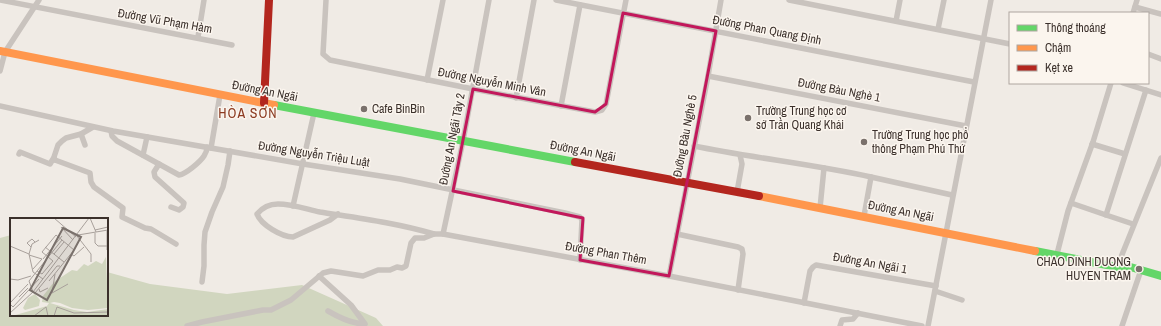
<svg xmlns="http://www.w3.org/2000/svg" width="1161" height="326" font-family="'Archivo Narrow',sans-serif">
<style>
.green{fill:#d1d6bf}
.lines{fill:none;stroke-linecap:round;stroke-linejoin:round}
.street{stroke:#c9c3be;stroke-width:5.5}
.fast{stroke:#63d668;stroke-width:8}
.slow{stroke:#ff974d;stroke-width:8}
.jam{stroke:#b3261e;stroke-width:8}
.marked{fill:none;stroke:#c2185b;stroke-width:3;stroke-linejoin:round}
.poi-dot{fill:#7a716c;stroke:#fbf5ee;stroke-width:1.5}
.labels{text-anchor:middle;stroke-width:3;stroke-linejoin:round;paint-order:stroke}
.street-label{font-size:12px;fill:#3b302b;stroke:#fbf5ee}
.poi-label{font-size:12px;fill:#3b302b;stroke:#fbf5ee;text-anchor:start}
.quarter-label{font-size:14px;letter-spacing:1px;fill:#8c3b22;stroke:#fbf5ee}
.inset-road{fill:none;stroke:#a8a09b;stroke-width:1}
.view{fill:#7a716c;fill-opacity:0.15;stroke:#7a716c;stroke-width:2}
.inset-edge{fill:none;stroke:#3b302b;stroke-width:2}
</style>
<rect width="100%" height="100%" fill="#f0ebe5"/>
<path class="green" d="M11,235V315H107V272L150,284L227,294L302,285L376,318L383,326H0V238Z"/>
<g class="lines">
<g class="street">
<path d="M0,0L232,45"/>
<path d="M326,0L323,54L330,60L473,89L595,112L602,110L606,104L626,0"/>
<path d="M556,0L974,82"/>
<path d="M789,0L1010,44"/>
<path d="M1135,7L1161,14"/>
<path d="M1133,13L1137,0"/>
<path d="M896,21L900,0"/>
<path d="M938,29L944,0"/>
<path d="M198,37L204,0"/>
<path d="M1148,54L1161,59"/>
<path d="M0,71L5,52L39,0"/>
<path d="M708,76L966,126"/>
<path d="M427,80L443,0"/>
<path d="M1123,83L1161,95"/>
<path d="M516,98L534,0"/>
<path d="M0,106L113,131L303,164L400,179L565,213L580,217L582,220L580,260"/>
<path d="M561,106L580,5"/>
<path d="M93,127L81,134L66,138L62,141L58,145L54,157L55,160L90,173L91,182L94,187L123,208L122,217L145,228L151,229L176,244"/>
<path d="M111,131L112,136L117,141L179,175C186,174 200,162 204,156C206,153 207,150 207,147"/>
<path d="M81,134L85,145"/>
<path d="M1092,144L1125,154"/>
<path d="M694,146C753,158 812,164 871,177L864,216"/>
<path d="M211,148L220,95"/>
<path d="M19,154L20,152L50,164L53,159L55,160"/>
<path d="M143,155L147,137"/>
<path d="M159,164L154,172L155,177L184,203L183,207L179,210L171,207"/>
<path d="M871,177L952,195"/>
<path d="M737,192L742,164L740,155"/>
<path d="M1071,203L1106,215L1146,90"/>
<path d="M293,206L314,113"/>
<path d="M820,208L824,168"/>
<path d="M338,214L330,220L293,237C282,237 261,225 257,214C262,208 270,204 278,204C292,204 306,209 320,212C358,218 397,223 434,234H443L669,276L922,326"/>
<path d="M1106,215L1133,224"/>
<path d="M443,234L463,141L489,0"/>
<path d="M677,234L738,247L742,249L743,254L738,290"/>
<path d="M1057,254L1068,211L1093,142L1111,83"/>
<path d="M1117,267L1161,158"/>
<path d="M319,276L351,305L365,324C352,324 340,318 328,311"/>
<path d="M669,276L708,76L721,0"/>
<path d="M202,282L204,266V245L205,232L212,212L223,187L228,165L230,151"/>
<path d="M935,291L962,300"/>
<path d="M804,303L810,271L813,267L816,265L936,286"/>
<path d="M187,326L202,322L263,310H271L291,300L323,273L331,271L363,276L378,270H390L397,267L402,268L406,266L411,243L415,238H424L434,234"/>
<path d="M840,326L842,320L853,319L858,313"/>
<path d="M928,326L991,0"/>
<path d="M1122,326L1141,270"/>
</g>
<g class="fast">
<path d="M274,105L575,162"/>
<path d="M1035,251L1117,267L1127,266L1161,276"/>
</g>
<g class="slow">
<path d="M0,51L274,105"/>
<path d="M759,196L1035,251"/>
</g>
<g class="jam">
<path d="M264,103L269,0"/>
<path d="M575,162L759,196"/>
</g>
</g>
<path class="marked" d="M623,13L716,31L669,276L580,260L583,218L453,191L473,89L595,112L606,104Z"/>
<g class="poi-dot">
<circle cx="364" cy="109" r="4"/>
<circle cx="748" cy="118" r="4"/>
<circle cx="864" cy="142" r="4"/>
<circle cx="1139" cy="269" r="4"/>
</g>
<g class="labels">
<g class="street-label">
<text transform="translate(165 21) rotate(10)" y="4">Đường Vũ Phạm Hàm</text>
<text transform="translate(767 30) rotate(11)" y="4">Đường Phan Quang Định</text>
<text transform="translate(492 82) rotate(11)" y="4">Đường Nguyễn Minh Vân</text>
<text transform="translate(839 90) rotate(11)" y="4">Đường Bàu Nghè 1</text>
<text transform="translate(265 91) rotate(11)" y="4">Đường An Ngãi</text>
<text transform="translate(685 136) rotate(-79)" y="4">Đường Bàu Nghè 5</text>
<text transform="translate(452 139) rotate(-79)" y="4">Đường An Ngãi Tây 2</text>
<text transform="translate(583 151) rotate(11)" y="4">Đường An Ngãi</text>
<text transform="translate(314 154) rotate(9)" y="4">Đường Nguyễn Triệu Luật</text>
<text transform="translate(901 211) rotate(11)" y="4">Đường An Ngãi</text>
<text transform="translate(606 253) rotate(10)" y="4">Đường Phan Thêm</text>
<text transform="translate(870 263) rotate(10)" y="4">Đường An Ngãi 1</text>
</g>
<g class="poi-label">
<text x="372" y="113">Cafe BinBin</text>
<text x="756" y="115">Trường Trung học cơ<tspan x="756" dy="14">sở Trần Quang Khải</tspan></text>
<text x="872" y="139">Trường Trung học phổ<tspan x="872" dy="14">thông Phạm Phú Thứ</tspan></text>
<text x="1131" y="266" text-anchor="end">CHAO DINH DUONG<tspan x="1131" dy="14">HUYEN TRAM</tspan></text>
</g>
<g class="quarter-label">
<text x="248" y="118">HÒA SƠN</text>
</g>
</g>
<g transform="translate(10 218)">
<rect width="98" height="98" fill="#f0ebe5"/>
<path d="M96,39L98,90L78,92L62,90L50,85L44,84L40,85L64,92L77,94L98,91V98H2L37,88L39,85L32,84L33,78L44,64L62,52L67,53L74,46L78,48L86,43L92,46ZM25,76L30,82L29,88L15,92L13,90L18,80Z" fill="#d1d6bf"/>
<path class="inset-road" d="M44,0L66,19M80,0L86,14M51,9L63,22M85,12L98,9M97,13V32M85,15V25L88,28H97M68,17L98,12M67,18L81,36V44M0,28L19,36L23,54L33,61M21,29L17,25L22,21L25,24M35,29L54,44M19,36L22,26L29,22M44,36L54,24M61,36L64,38L74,29M19,37L32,41L23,51M33,41L52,18M50,48H47L25,75L23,74L19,63L52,22M27,53L32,56L43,43L32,34L46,17L64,32L39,63M45,56L42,75L58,66M0,61L8,62L21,58M29,71L30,74L38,70M9,79L18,70M0,85L18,66M0,86L3,89L29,61M0,95L23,74L79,0M24,98L36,89L38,98M44,98L47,89L64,95L98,94"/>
<path class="view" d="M53,10L71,19L37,82L20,72Z"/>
<rect width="98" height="98" class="inset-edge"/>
</g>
<rect x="1009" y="12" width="140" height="72" fill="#fbf5ee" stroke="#aea6a0"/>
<rect x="1017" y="25" width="20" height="6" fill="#63d668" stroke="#aea6a0"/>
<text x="1045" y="32" font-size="12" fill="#3b302b">Thông thoáng</text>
<rect x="1017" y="45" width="20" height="6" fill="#ff974d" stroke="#aea6a0"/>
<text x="1045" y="52" font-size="12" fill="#3b302b">Chậm</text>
<rect x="1017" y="65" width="20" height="6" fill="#b3261e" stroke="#aea6a0"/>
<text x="1045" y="72" font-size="12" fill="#3b302b">Kẹt xe</text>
</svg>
